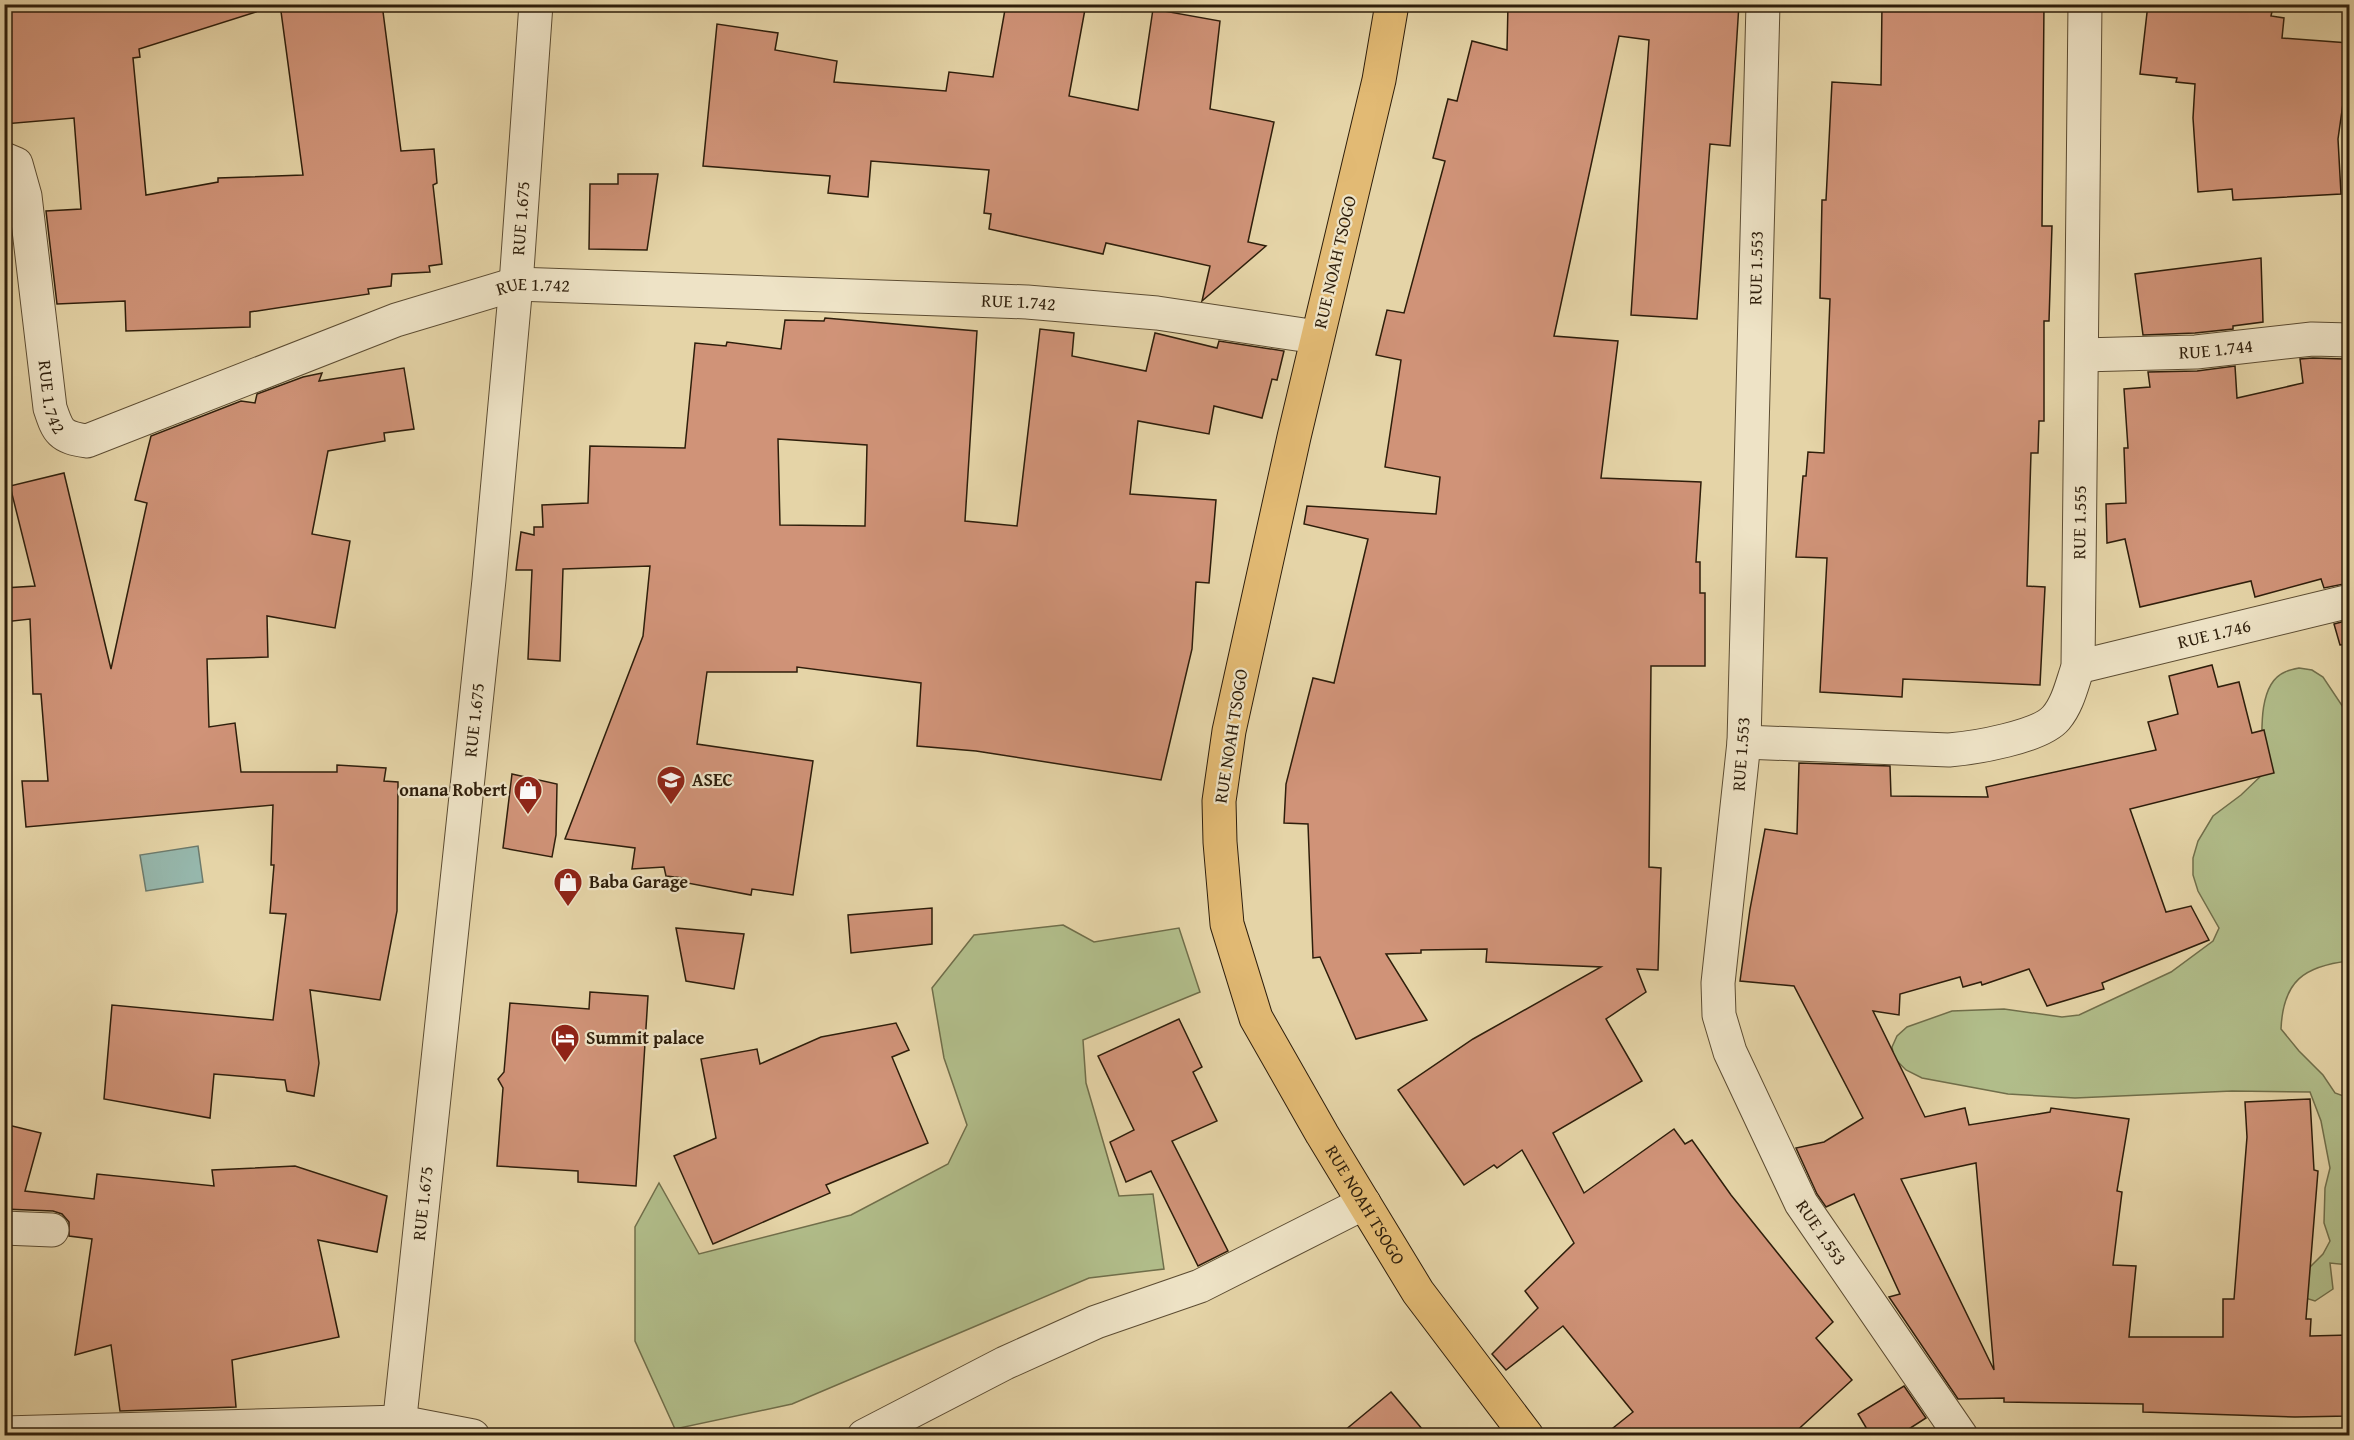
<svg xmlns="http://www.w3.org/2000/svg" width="2354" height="1440" font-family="'Gentium Book Plus',serif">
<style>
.green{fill:#b1bd8a;stroke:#706e4a;stroke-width:1.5}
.water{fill:#96b7ac;stroke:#6c7a6c;stroke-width:1.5}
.building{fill:#d09378;stroke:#2e1e0b;stroke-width:1.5;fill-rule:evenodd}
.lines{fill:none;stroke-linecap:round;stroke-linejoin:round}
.minor-casing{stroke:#5c4c32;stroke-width:35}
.major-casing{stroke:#2e1e0b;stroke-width:35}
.minor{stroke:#eee3c6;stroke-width:33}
.major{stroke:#e2ba74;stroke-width:33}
.labels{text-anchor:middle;stroke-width:4.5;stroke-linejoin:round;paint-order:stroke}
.street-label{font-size:18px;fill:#2e1e0b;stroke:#eee3c6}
.poi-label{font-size:18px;font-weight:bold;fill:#2e1e0b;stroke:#eee3c6;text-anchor:start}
</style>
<rect width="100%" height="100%" fill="#e5d4a7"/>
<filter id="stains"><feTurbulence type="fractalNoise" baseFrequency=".00333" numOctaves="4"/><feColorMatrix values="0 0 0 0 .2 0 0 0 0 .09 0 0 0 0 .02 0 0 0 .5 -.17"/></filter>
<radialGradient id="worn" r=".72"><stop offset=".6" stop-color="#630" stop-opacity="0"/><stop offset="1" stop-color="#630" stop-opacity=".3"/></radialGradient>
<g class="green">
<path d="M2299,668L2312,670L2323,677L2349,716V961C2304,966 2283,981 2281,1029L2299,1051L2323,1075L2335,1093L2349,1098V1265L2330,1263L2333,1289L2315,1301L2250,1281L2306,1271L2323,1254L2330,1241L2324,1223L2325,1188L2330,1168L2321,1121L2310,1092L2232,1091L2075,1098L2008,1094L1922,1078L1906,1070L1894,1058L1892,1047L1897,1036L1907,1027L1952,1011L2004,1009L2062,1017L2079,1015L2171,972L2213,941L2219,928L2198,891L2193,875V858L2198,841L2213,816L2241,795L2263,774C2263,746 2254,685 2285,672C2289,670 2294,669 2299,668Z"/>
<path d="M1063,925L1094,942L1179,928L1200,992L1083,1040L1086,1083L1119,1196L1153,1194L1164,1269L1089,1278L792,1404L675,1429L635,1341V1227L659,1183L699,1254L851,1215L948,1164L967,1125L944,1058L932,988L974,935Z"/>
</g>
<path class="water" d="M198,846L203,882L146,891L140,855Z"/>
<g class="building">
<path d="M4,4H255L256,12L139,49L140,57L133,58L146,195L218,182V178L303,175L280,4H382L401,151L434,149L437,183L433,185L442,264L429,266L430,272L392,274L391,286L368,289L369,294L250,312V327L126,331L125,301L57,304L46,211L81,209L74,118L4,124Z"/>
<path d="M1006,4H1086L1069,96L1138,110L1153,9L1220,21L1210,109L1274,122L1248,242L1266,246L1202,301L1210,266L1106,243L1103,254L989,229L991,214L984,213L989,170L871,161L868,197L828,193L830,176L703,166L717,24L778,33L775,50L837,61L834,82L946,91L949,72L993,77Z"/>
<path d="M1508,4H1739L1730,146L1710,144L1697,319L1631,315L1649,40L1619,36L1554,336L1618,341L1601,478L1701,482L1696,562H1700V593H1705V666H1651L1649,867L1661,868L1658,970L1637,969L1646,992L1606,1019L1642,1081L1553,1133L1584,1193L1674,1129L1685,1144L1692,1140L1731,1195L1833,1322L1816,1338L1852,1380L1791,1436H1603L1633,1412L1563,1326L1506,1370L1492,1354L1538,1308L1525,1291L1574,1243L1522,1150L1497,1168L1494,1165L1464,1185L1398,1090L1473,1039L1601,967L1486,962L1487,949L1421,950V953L1386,954L1427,1020L1356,1039L1320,957L1313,958L1308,824L1284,823L1286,784L1313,678L1334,683L1368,539L1304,524L1307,506L1436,514L1440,477L1385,467L1401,360L1376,355L1387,310L1404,313L1445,161L1433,158L1448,99L1457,101L1472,41L1507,50Z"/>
<path d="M1882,4H2044L2042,226H2052L2049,321H2044V421H2039L2038,453H2031L2027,586L2045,587L2040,685L1903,679L1902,697L1820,692L1827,558L1796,557L1803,476H1806L1808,452L1824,453L1830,299L1820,298L1822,200H1826L1832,82L1881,85Z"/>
<path d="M2148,4H2252L2273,7L2271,16L2284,18L2282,38L2349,43V61L2338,139L2341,194L2233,200L2232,189L2198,192L2193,118L2195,84L2176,82L2177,78L2140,74Z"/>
<path d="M618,174H658L647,250L589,249L590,184H618Z"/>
<path d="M2261,258L2263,322L2233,326V329L2195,333L2143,335L2135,274Z"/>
<path d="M825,318L977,331L965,521L1017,526L1040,329L1074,333L1072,356L1146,371L1155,333L1217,348L1219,341L1284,351L1277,380L1272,379L1262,418L1214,406L1209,434L1138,421L1130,494L1216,500L1209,583L1196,582L1192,649L1161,780L976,751L917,746L921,683L797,667V672H707L697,744L813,761L793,895L752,889L751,895L682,882L683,878L666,876L664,867L632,869L635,848L565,839L643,636L650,566L563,569L560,661L528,659L532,570H516L521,532L534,535V527H543L542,505L588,503L590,446L685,448L695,343L726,346L727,342L781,349L785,320L824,321ZM778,439L867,445L865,526L780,525Z"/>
<path d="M2313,358L2344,359L2347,388H2349V583L2324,588L2321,579L2255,597L2251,581L2140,607L2125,539L2107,543L2106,504L2126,503L2124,448H2128L2124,389L2150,387L2148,372L2197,371L2235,366L2237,398L2303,383L2300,359Z"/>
<path d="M404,368L414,429L384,433L385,441L328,451L312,534L350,541L335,628L267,616L268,657L207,659L209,727L235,723L241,772H337V765L386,768L384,781L398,782L397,911L380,1000L310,990L319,1063L314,1096L287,1091L285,1080L214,1074L210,1118L104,1099L112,1005L273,1020L286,914L270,913L274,865H271L273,805L26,827L22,781H48L41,694H33L30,619L4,622V588L35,586L10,486L64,473L111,669L147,503L135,500L151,436L241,401L255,403L257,394L303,377L322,373L319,381Z"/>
<path d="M2349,620V644L2340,645L2334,624Z"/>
<path d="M2212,665L2218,687L2239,682L2252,733L2264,730L2274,773L2130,809L2166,912L2191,906L2209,940L2102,983L2104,989L2047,1006L2029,969L1982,985L1981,982L1963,987L1960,977L1900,994L1899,1015L1873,1011L1925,1117L1965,1108L1969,1125L2050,1112L2051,1108L2129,1119L2117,1191L2122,1192L2113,1265L2136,1266L2129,1337H2223V1299H2234L2247,1137L2245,1102L2310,1099L2314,1170L2318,1171L2306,1319H2311L2310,1336L2349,1335V1416L2295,1417L2143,1412V1404L2004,1402V1398L1958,1399L1889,1297L1900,1294L1854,1194L1826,1207L1817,1194L1796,1148L1824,1142L1863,1118L1794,986L1740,981L1750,909L1765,829L1797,834L1799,763L1890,766L1891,796L1988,797L1986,787L2156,750L2148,722L2178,714L2169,676ZM1976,1163L1994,1370L1901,1179Z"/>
<path d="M512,774L557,784L556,835L552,857L503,848Z"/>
<path d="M932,908V944L851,953L848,915Z"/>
<path d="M676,928L744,934L734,989L686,981Z"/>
<path d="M590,992L648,996L636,1186L578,1182V1171L497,1166L503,1088L498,1079L504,1072L510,1003L589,1009Z"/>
<path d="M1179,1019L1202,1067L1193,1072L1217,1121L1172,1141L1228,1251L1198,1266L1151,1171L1126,1182L1110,1142L1134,1130L1098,1056Z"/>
<path d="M896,1023L909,1050L892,1057L928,1143L826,1185L830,1193L713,1244L674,1156L716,1138L701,1059L757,1049L760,1064L821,1037Z"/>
<path d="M4,1124L41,1133L25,1191L94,1199L97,1174L214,1186L212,1170L295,1166L387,1196L377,1252L318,1240L339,1337L232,1360L236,1407L120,1411L111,1345L75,1355L92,1239L69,1236V1222L62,1214L53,1211L4,1209Z"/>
<path d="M1904,1386L1926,1418L1898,1436H1871L1858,1414Z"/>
<path d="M1391,1392L1428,1436H1338Z"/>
</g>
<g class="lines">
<g class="minor-casing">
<g id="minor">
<path id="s1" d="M1763,4L1744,742L1718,983L1719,1015L1730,1052L1801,1203L1961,1436"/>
<path id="s2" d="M4,159L16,164L25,196L50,408C58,432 60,437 87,441L396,320L516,284L1027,302L1157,313L1317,337"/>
<path id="s3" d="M2082,355L2196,352L2312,339L2350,340"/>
<path id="s4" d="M2078,667L2350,601"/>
<path id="s5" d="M1744,742L1949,750C1974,748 2040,737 2056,718C2068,704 2072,684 2078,667L2085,4"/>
<path d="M4,1228L52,1230"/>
<path d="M4,1433L400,1422L473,1436"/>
<path id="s6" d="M398,1436L489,580L516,284L536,4"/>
<path d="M864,1436L1005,1363L1096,1322L1200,1286L1364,1203"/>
</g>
</g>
<g class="major-casing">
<g id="major">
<path id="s7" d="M1392,4L1379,80L1294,437L1229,731L1219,801L1220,842L1227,924L1256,1018L1322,1134L1418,1292L1527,1436"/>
</g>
</g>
<use href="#minor" class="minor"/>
<use href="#major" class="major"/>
</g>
<defs>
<g id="school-pin" transform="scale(1.5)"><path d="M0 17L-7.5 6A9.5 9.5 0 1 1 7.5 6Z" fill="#8f2418" stroke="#eee3c6"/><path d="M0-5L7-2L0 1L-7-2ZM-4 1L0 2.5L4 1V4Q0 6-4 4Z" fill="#fff"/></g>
<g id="shop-pin" transform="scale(1.5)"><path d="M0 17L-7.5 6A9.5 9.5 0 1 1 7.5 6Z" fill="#8f2418" stroke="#eee3c6"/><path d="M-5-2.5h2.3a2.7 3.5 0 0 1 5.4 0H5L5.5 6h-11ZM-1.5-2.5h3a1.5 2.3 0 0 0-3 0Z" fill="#fff"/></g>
<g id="hotel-pin" transform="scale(1.5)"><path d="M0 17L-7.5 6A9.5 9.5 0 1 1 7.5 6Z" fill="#8f2418" stroke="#eee3c6"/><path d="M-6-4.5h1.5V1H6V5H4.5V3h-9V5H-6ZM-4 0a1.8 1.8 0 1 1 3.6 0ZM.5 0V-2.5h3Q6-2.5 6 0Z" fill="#fff"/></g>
</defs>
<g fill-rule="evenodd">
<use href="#school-pin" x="671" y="780"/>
<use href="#shop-pin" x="528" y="790"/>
<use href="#shop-pin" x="568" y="882"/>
<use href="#hotel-pin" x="565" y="1038"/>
</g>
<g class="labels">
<g class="street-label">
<text dy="6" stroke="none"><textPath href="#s6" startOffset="1224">RUE 1.675</textPath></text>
<text transform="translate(1335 262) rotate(-77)" y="6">RUE NOAH TSOGO</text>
<text transform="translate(1756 268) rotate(-89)" y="6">RUE 1.553</text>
<text dy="6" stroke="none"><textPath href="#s2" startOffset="788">RUE 1.742</textPath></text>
<text dy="6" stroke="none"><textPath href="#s2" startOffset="1274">RUE 1.742</textPath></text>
<text dy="6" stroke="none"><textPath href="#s3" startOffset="134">RUE 1.744</textPath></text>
<text dy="6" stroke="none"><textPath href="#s2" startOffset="249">RUE 1.742</textPath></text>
<text dy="6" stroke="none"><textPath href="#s5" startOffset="519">RUE 1.555</textPath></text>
<text dy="6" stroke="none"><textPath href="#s4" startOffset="140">RUE 1.746</textPath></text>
<text dy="6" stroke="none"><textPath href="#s6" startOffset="720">RUE 1.675</textPath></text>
<text transform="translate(1231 736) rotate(-81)" y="6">RUE NOAH TSOGO</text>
<text transform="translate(1741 754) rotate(-86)" y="6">RUE 1.553</text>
<text dy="6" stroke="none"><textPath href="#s6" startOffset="234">RUE 1.675</textPath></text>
<text dy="6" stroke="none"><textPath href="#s7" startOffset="1254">RUE NOAH TSOGO</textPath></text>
<text dy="6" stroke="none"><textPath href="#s1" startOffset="1254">RUE 1.553</textPath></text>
</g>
<g class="poi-label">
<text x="692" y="786">ASEC</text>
<text x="507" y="796" text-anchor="end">onana Robert</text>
<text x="589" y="888">Baba Garage</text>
<text x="586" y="1044">Summit palace</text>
</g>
</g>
<rect width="2354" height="1440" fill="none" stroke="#e5d4a7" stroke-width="24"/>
<rect x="6" y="6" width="2342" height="1428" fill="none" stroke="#2e1e0b" stroke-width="3"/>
<rect x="12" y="12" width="2330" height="1416" fill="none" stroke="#2e1e0b" stroke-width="1.5"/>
<rect width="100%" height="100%" filter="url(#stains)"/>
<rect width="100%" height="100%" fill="url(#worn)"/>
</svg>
